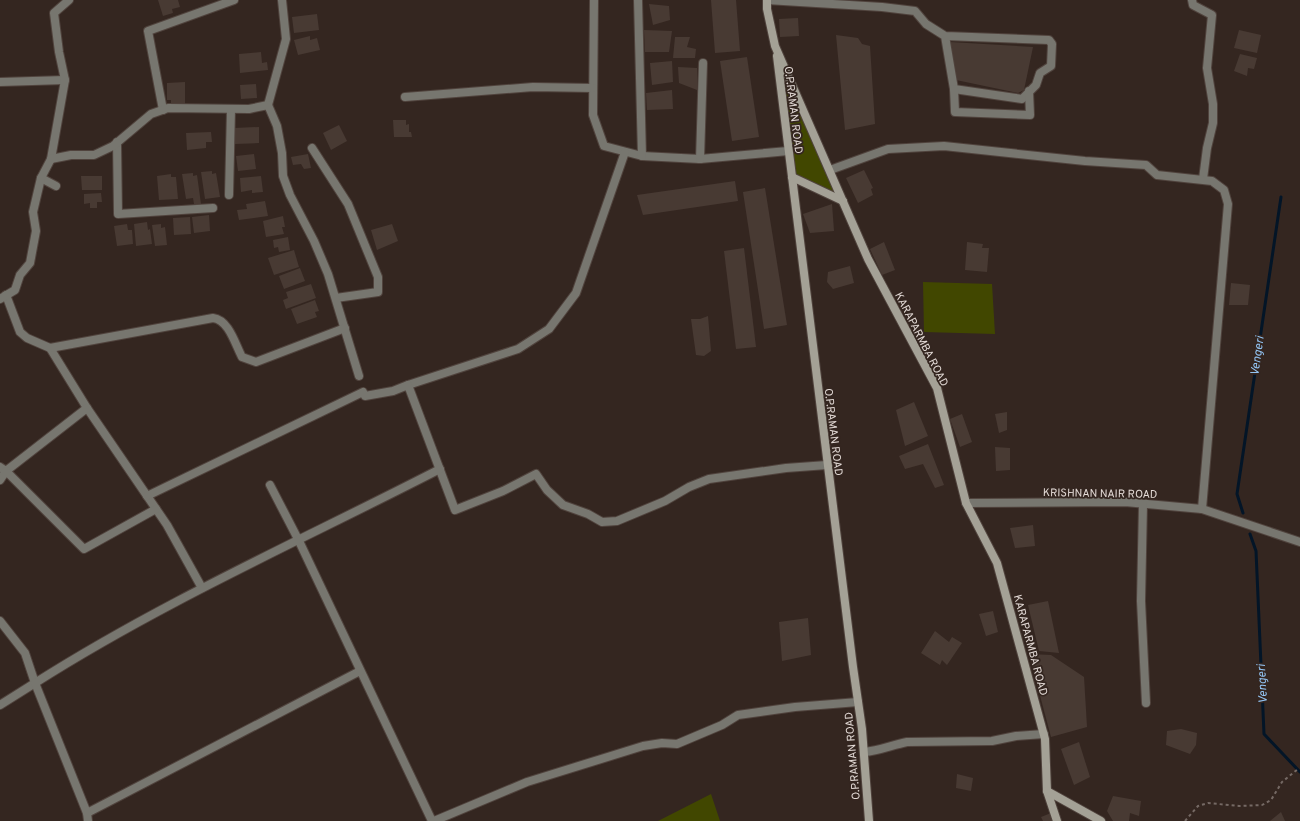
<svg xmlns="http://www.w3.org/2000/svg" width="1300" height="821" font-family="Overpass,sans-serif">
<style>
.green{fill:#414700}
.lines{fill:none;stroke-linecap:round;stroke-linejoin:round}
.stream{stroke:#031527;stroke-width:3}
.building{fill:#483a33}
.street-casing{stroke:#50433d;stroke-width:10}
.secondary-casing{stroke:#50433d;stroke-width:10}
.path{stroke:#756964;stroke-width:2;stroke-dasharray:3 3;stroke-linecap:butt}
.street{stroke:#77766f;stroke-width:8}
.secondary{stroke:#a4a196;stroke-width:8}
.labels{text-anchor:middle;stroke-width:3.5;stroke-linejoin:round;paint-order:stroke}
.street-label{font-size:11px;fill:#e3dad6;stroke:#342620}
.water-label{font-size:12px;font-style:italic;fill:#93c4f3;stroke:#342620}
</style>
<rect width="100%" height="100%" fill="#342620"/>
<g class="green">
<path d="M782,71L837,195L792,177Z"/>
<path d="M923,282L992,284L995,334L924,332Z"/>
<path d="M711,794L720,821H658Z"/>
</g>
<g class="lines">
<g class="stream">
<path d="M1243,513L1237,494L1281,197"/>
<path d="M1250,534L1256,551L1264,734L1300,772"/>
</g>
</g>
<g class="building">
<path d="M158,0H178L180,7L172,9L173,13L163,16Z"/>
<path d="M711,0H736L740,51L715,53Z"/>
<path d="M649,4L669,6L670,20L653,25Z"/>
<path d="M317,14L319,30L294,33L292,17Z"/>
<path d="M798,18L799,36L780,37L779,19Z"/>
<path d="M644,30L672,31L669,52H645Z"/>
<path d="M1239,30L1261,35L1257,53L1234,48Z"/>
<path d="M836,35L858,38L862,44L870,46L875,124L845,130Z"/>
<path d="M310,36V40L317,38L320,50L298,55L294,40Z"/>
<path d="M675,37H690L687,47L696,49L695,58H673Z"/>
<path d="M950,42L1033,47L1024,90L1018,93L956,80Z"/>
<path d="M261,52L262,63L267,62L268,70L240,73L239,54Z"/>
<path d="M1240,54L1257,58L1254,69L1248,68L1247,76L1234,71Z"/>
<path d="M747,57L759,137L732,141L720,61Z"/>
<path d="M672,61L673,82L652,85L650,63Z"/>
<path d="M678,67L697,68V90L679,83Z"/>
<path d="M185,82V106H171V100H167V83Z"/>
<path d="M256,84L257,98L241,99L240,85Z"/>
<path d="M672,90L673,109L647,110L646,93Z"/>
<path d="M393,120H406V125L409,124V132H411L412,137H394Z"/>
<path d="M339,125L347,141L331,150L323,133Z"/>
<path d="M259,127V143L235,144L234,128Z"/>
<path d="M211,132L212,142H206V148L187,150L186,133Z"/>
<path d="M254,154L256,169L238,171L236,156Z"/>
<path d="M308,154L311,168L304,169L301,164L293,165L291,157Z"/>
<path d="M864,170L873,188L871,189L873,195L858,203L846,178Z"/>
<path d="M212,171V174L216,173L220,197L205,199L201,172Z"/>
<path d="M193,173V176L197,175L201,204H194L193,198L186,199L182,174Z"/>
<path d="M171,174V177H176L178,199L159,200L157,176Z"/>
<path d="M81,176H102V190H82Z"/>
<path d="M261,176L263,192L252,193V190L241,192L240,178Z"/>
<path d="M735,181L738,201L643,215L637,195Z"/>
<path d="M765,188L787,325L764,329L743,192Z"/>
<path d="M101,193L102,202H97V208H90V203L84,204V194Z"/>
<path d="M265,201L268,216L239,220L237,210L247,209L246,204Z"/>
<path d="M832,204L834,231L810,233L803,214Z"/>
<path d="M209,215L210,231L194,233L192,217Z"/>
<path d="M283,216L285,227H282L284,234L266,237L263,221Z"/>
<path d="M190,217L191,234L174,235L173,218Z"/>
<path d="M147,222L148,230L150,229L152,244L136,246L134,224Z"/>
<path d="M127,224L128,230H132L133,244L117,246L114,226Z"/>
<path d="M161,224V228L165,227L167,245L155,246L152,225Z"/>
<path d="M392,224L398,241L377,250L371,230Z"/>
<path d="M288,237L290,250L279,252L278,247L274,248L273,240Z"/>
<path d="M884,242L895,270L882,275L870,249Z"/>
<path d="M967,242L983,244L982,248H989L987,272L965,270Z"/>
<path d="M744,248L756,347L736,349L724,251Z"/>
<path d="M294,250L299,267L274,275L268,258Z"/>
<path d="M850,266L854,283L833,289L827,282L828,272Z"/>
<path d="M300,268L305,281L284,289L279,276Z"/>
<path d="M1231,283L1250,285L1248,305H1229Z"/>
<path d="M311,284L316,298L286,309L283,300L288,298L286,292Z"/>
<path d="M315,300L319,311L315,312L317,317L297,324L291,309Z"/>
<path d="M708,316L711,351L704,356L696,355L691,319H700Z"/>
<path d="M914,402L928,436L905,446L896,410Z"/>
<path d="M1007,412V430L999,433L995,414Z"/>
<path d="M962,414L972,442L960,447L950,419Z"/>
<path d="M928,444L944,485L935,488L923,464L905,469L899,456Z"/>
<path d="M995,447L1010,448V470L996,471Z"/>
<path d="M1033,525L1035,546L1015,548L1010,528Z"/>
<path d="M1048,601L1059,653L1039,651L1028,605Z"/>
<path d="M993,611L998,632L986,636L979,614Z"/>
<path d="M808,618L811,655L782,661L779,622Z"/>
<path d="M935,631L949,642L952,637L962,643L947,665L942,660L940,665L921,653Z"/>
<path d="M1029,654L1051,655L1084,677L1087,727L1051,737Z"/>
<path d="M1181,729L1197,733L1196,745L1190,754L1166,745L1167,731Z"/>
<path d="M1079,742L1090,777L1074,785L1061,749Z"/>
<path d="M957,774L973,778L971,791L956,788Z"/>
<path d="M1113,796L1141,801L1139,816L1130,813L1129,821H1113L1107,811Z"/>
<path d="M1281,812L1285,821H1270Z"/>
<path d="M1051,813L1053,821H1043L1041,817Z"/>
</g>
<g class="lines">
<g class="street-casing">
<g id="street">
<path d="M594,0L593,115L604,146L642,156L700,159L788,151"/>
<path d="M638,0L642,156"/>
<path d="M767,0L882,7L915,11L926,24L945,36L1049,40L1052,44L1051,66L1040,73L1036,85L1022,99L954,89L945,36"/>
<path d="M1192,0L1193,5L1212,15L1207,68L1213,104V123L1207,148L1203,179"/>
<path d="M0,82L65,80"/>
<path d="M954,89L955,112L1030,115L1029,91"/>
<path d="M405,97L533,87L593,88"/>
<path d="M268,105L286,39L282,0"/>
<path d="M163,110L148,31L234,0"/>
<path d="M117,142L118,214L213,208"/>
<path d="M312,148L348,204L378,277V292L336,298"/>
<path d="M51,159L65,80L59,52L54,13L69,0"/>
<path d="M700,159L703,63"/>
<path d="M830,170L888,149L944,146L1085,161L1146,165L1157,175L1212,181L1224,190L1228,204L1202,509"/>
<path d="M41,178L56,186"/>
<path d="M229,195L231,109"/>
<path d="M6,295L20,332L27,338L50,348L87,408L167,525L202,588"/>
<path d="M0,299L15,290L20,275L30,263L36,231L33,212L41,178L51,159L71,155H94L113,146L151,114L168,108L249,109L268,105L277,126L282,153L283,176L290,195L314,241L328,274L359,376"/>
<path d="M50,348L213,318C229,320 235,344 242,357L256,362L345,328"/>
<path d="M408,385L518,349L549,329L576,293L625,152"/>
<path d="M0,467L6,471L87,408"/>
<path d="M0,480L6,471L84,549L156,509"/>
<path d="M270,485L299,541L432,821"/>
<path d="M147,496L363,392L365,396L393,391L408,385L455,510L503,491L536,474L547,490L563,505L588,514L602,522L617,521L665,501L689,487L709,479L786,468L827,465"/>
<path d="M966,503L1125,502L1202,509L1300,542"/>
<path d="M1143,504L1141,601L1146,703"/>
<path d="M0,621L25,653L35,683L0,705"/>
<path d="M864,752C879,751 892,745 907,742L992,741L1016,736L1044,734"/>
<path d="M87,813L360,671"/>
<path d="M88,821L87,813L35,683C164,601 304,539 440,469"/>
<path d="M434,821L527,782L643,746L662,743L677,744L722,725L738,715L795,707L858,702"/>
</g>
</g>
<g class="secondary-casing">
<g id="secondary">
<path d="M767,0V9L775,46L868,259L937,388L966,503L997,563L1045,739L1047,791L1057,821"/>
<path d="M777,56L853,667L862,729L869,821"/>
<path d="M792,177L843,201"/>
<path d="M1047,791L1101,821"/>
</g>
</g>
<path class="path" d="M1185,821L1198,806L1208,803L1239,806L1262,805L1271,800L1282,782L1298,769"/>
<use href="#street" class="street"/>
<use href="#secondary" class="secondary"/>
</g>
<g class="labels">
<g class="street-label">
<text transform="translate(794 110) rotate(83)" y="4">O.P.RAMAN ROAD</text>
<text transform="translate(922 339) rotate(63)" y="4">KARAPARMBA ROAD</text>
<text transform="translate(834 432) rotate(83)" y="4">O.P.RAMAN ROAD</text>
<text transform="translate(1100 493) rotate(1)" y="4">KRISHNAN NAIR ROAD</text>
<text transform="translate(1031 645) rotate(75)" y="4">KARAPARMBA ROAD</text>
<text transform="translate(852 756) rotate(-95)" y="4">O.P.RAMAN ROAD</text>
</g>
<g class="water-label">
<text transform="translate(1257 356) rotate(-82)" y="4">Vengeri</text>
<text transform="translate(1262 684) rotate(-93)" y="4">Vengeri</text>
</g>
</g>
</svg>
